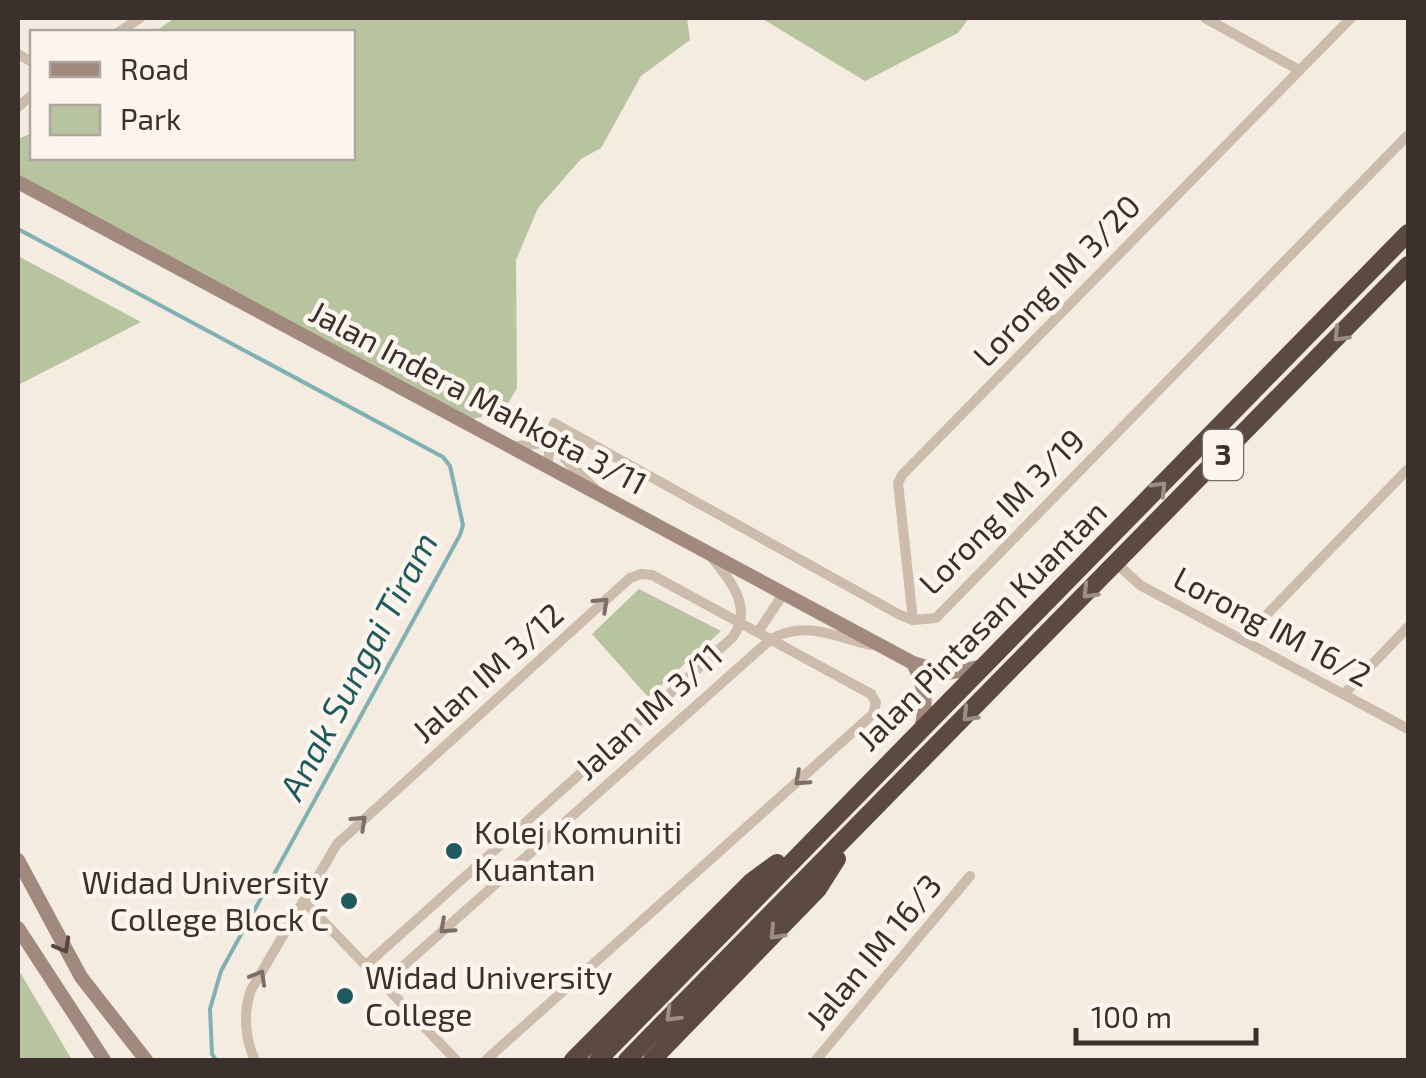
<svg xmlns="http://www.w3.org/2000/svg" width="1426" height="1078" font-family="'Exo 2',sans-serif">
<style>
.green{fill:#b8c4a0}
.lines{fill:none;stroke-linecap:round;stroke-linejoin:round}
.stream{stroke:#7fb0b2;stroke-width:4}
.street{stroke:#cdbbac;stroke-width:10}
.secondary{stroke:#a18a7d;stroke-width:14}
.highway{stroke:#5c4a42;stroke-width:18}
.oneway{stroke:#9c8e87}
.oneway2{stroke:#7d6f65}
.oneway3{stroke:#544640}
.poi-dot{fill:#1f5a5e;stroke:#fbf5ee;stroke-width:4}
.labels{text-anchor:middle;stroke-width:9;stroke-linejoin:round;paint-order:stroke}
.shield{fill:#fbf5ee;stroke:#756b66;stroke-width:2.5}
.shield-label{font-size:30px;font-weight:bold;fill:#3b302b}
.street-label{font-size:32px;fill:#3b302b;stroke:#fbf5ee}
.poi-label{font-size:32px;fill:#3b302b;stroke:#fbf5ee;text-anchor:start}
.water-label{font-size:35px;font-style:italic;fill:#1f5a5e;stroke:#fbf5ee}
</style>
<rect width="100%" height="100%" fill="#f4ebe1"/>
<g class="green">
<path d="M175,18H687L690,40L641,76L601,148L581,159L538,208L516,260L517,388L503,412L460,422L18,176V139L32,133V158H352V32H154Z"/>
<path d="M761,18H969L958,33L865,81Z"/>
<path d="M18,256L141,322L18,385Z"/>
<path d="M639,589L721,631L648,697L592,634Z"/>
<path d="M18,969L72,1060H18Z"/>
</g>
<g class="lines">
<path class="stream" d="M18,229L443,457L450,466L463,525L460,535L221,971L210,1009L212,1054L216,1060"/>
<g class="street">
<path d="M1205,18L1299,70"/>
<path d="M119,32L140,18"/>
<path d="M18,54L32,62"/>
<path d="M18,107L32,95"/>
<path d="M553,438L565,459L596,490"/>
<path d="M511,447L543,443L552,437"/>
<path d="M547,466L554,423L900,615L913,620L936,618L1408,135"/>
<path d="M1117,564L1140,585L1408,729"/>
<path d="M913,620L898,483L902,475L1351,18"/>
<path d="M758,632L784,593"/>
<path d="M1242,640L1408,469"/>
<path d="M1344,694L1408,627"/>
<path d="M304,901L456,1060"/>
<path d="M366,965L732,638C754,609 731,580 711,557"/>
<path d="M383,984L771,639C807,620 835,637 871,645"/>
<path d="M255,1060C245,1040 243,1012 251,990L337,844L630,578L641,574L652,575L871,694L876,703L873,714L486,1060"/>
<path d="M816,1060L970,876"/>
</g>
<g class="secondary">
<path d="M18,182L913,663L947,673L980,667"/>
<path d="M913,663C926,689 928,703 920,732"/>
<path d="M18,860L81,977L146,1060"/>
<path d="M18,928L104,1060"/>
</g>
<g class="highway">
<path d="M573,1060L751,882L777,863"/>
<path d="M598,1060L1408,233"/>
<path d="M627,1060L1408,265"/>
<path d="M652,1060L818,889L837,859"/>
</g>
</g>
<defs><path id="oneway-chevron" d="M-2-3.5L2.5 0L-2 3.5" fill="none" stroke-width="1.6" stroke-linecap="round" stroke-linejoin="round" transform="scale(2.5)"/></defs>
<g class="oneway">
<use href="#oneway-chevron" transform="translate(1340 335) rotate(134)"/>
<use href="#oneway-chevron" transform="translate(1160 488) rotate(-46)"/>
<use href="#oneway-chevron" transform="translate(1089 592) rotate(134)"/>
<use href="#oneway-chevron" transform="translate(969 715) rotate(134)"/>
<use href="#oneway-chevron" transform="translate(776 933) rotate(133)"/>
<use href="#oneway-chevron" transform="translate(672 1015) rotate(135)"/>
</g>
<g class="oneway2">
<use href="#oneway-chevron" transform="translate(602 604) rotate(-43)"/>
<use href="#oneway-chevron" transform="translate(801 779) rotate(138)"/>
<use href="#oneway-chevron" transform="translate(360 822) rotate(-43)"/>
<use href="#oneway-chevron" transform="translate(446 927) rotate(138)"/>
<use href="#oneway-chevron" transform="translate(259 977) rotate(-60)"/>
</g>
<use class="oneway3" href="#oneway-chevron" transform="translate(63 946) rotate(61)"/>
<g class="poi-dot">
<circle cx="454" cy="851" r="10"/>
<circle cx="349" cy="901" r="10"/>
<circle cx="345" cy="996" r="10"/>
</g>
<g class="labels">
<rect class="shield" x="1203" y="430" width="40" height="50" rx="8"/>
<g class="shield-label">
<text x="1223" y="465">3</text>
</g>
<g class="street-label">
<text transform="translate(1057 281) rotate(-46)" y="11">Lorong IM 3/20</text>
<text transform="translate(478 398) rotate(28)" y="11">Jalan Indera Mahkota 3/11</text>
<text transform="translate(1002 512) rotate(-45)" y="11">Lorong IM 3/19</text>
<text transform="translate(982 626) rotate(-45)" y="11">Jalan Pintasan Kuantan</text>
<text transform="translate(1272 627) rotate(28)" y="11">Lorong IM 16/2</text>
<text transform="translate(488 673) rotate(-42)" y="11">Jalan IM 3/12</text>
<text transform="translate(649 712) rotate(-42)" y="11">Jalan IM 3/11</text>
<text transform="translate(874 952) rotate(-50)" y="11">Jalan IM 16/3</text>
</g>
<g class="poi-label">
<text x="474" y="844">Kolej Komuniti<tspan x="474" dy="37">Kuantan</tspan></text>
<text x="329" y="894" text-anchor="end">Widad University<tspan x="329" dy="37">College Block C</tspan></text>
<text x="365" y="989">Widad University<tspan x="365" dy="37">College</tspan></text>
</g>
<g class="water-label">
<text transform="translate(359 666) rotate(-62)" y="12">Anak Sungai Tiram</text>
</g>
</g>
<rect width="1426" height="1078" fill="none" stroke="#3b302b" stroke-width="40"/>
<rect x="30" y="30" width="325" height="130" fill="#fbf5ee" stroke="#aea6a0" stroke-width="2.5"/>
<rect x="50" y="62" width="50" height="15" fill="#a18a7d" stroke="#aea6a0" stroke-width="2.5"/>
<text x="120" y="80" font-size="30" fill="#3b302b">Road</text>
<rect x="50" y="105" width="50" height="30" fill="#b8c4a0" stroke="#aea6a0" stroke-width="2.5"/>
<text x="120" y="130" font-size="30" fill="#3b302b">Park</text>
<path d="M1076 1028v15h180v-15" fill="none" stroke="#3b302b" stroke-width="5"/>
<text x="1091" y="1028" font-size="30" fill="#3b302b" stroke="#fbf5ee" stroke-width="8" paint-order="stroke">100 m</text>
</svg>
